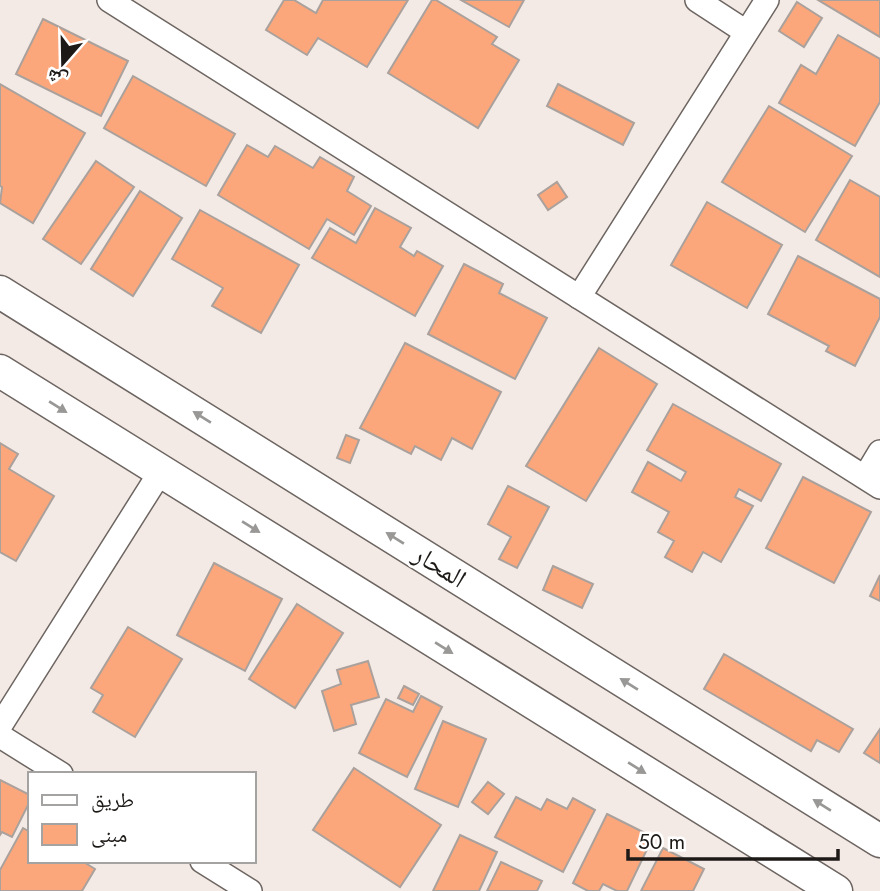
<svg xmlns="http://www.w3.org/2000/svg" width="880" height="891" font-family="Jost,'Noto Naskh Arabic',sans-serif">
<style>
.building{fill:#fba77b;stroke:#aaa19d;stroke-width:2}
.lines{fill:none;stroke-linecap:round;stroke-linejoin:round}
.street-casing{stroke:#6d6561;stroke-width:26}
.secondary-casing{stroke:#6d6561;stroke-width:35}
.street{stroke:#fff;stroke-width:23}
.secondary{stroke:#fff;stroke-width:32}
.oneway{fill:#999897}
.labels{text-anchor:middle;stroke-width:5;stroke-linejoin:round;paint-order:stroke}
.street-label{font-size:26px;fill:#1c1917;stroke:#fff}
</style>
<rect width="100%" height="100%" fill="#f4eae5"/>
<g class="building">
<path d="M284,0H294L316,13L323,0H408L367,67L318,38L307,55L266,30Z"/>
<path d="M432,0H436L497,37L492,44L519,60L478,128L388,73Z"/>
<path d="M461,0H524L509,27Z"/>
<path d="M818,0H880V37Z"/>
<path d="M797,2L822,18L804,47L779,31Z"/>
<path d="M43,19L128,61L101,116L16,74Z"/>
<path d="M838,35L880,59V102L855,146L779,103L801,65L816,74Z"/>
<path d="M133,76L235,134L206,186L104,128Z"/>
<path d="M0,84L85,133L33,223L0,203L2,187L0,186Z"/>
<path d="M558,84L634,123L623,145L547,106Z"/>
<path d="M769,106L852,156L805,232L722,182Z"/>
<path d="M247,145L268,157L275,146L313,168L320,157L354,177L347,191L371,206L354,235L327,219L309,249L218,195Z"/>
<path d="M96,161L134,187L81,264L43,239Z"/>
<path d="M850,180L880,197V277L816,240Z"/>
<path d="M557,182L567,197L548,210L538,195Z"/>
<path d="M140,191L182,218L133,296L91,269Z"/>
<path d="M707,202L782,245L747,308L671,265Z"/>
<path d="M375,208L411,228L400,247L414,256L417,251L443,266L415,316L312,258L330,228L356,243Z"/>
<path d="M200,210L299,265L261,333L212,306L223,288L172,259Z"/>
<path d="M798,256L880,299V317L855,366L826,351L829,346L768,314Z"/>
<path d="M464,264L503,284L499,293L547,318L515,379L428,334Z"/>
<path d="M405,343L501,392L472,449L452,438L441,460L415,446L411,454L360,428Z"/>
<path d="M599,348L657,384L586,501L526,466Z"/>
<path d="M673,404L781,464L761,501L739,489L735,497L753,506L721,562L703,552L692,572L665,557L674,541L658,532L669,512L632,492L648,462L681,481L686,472L647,450Z"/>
<path d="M346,435L359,440L350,463L337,458Z"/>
<path d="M0,443L18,454L9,469L54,496L16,561L0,552Z"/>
<path d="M803,477L871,512L834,583L766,548Z"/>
<path d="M508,486L549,507L517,568L499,559L511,537L488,524Z"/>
<path d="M214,563L282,599L245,671L177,635Z"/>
<path d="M553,566L593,584L582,608L543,590Z"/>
<path d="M880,575V601L870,596Z"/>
<path d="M297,604L343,633L295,708L249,679Z"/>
<path d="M128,627L182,659L135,737L93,712L103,695L91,688Z"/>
<path d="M724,654L853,729L839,752L817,740L811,751L704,689Z"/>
<path d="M368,661L379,697L351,705L356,724L334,731L322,691L341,684L337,670Z"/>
<path d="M404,686L419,694L413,705L398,698Z"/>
<path d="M421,696L442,707L407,777L359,753L386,699L413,712Z"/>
<path d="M443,721L486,739L458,807L415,789Z"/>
<path d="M880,729V763L864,753Z"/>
<path d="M354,768L441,825L400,887L313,830Z"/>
<path d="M0,780L30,795V801L12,837L2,832L0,835Z"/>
<path d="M488,782L504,794L488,814L472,802Z"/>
<path d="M516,797L541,810L547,799L567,809L573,798L595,810L563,872L495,837Z"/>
<path d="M607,814L653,837L627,891H617L603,884L599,891H588L573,883Z"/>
<path d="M23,828L30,832V861H82L95,869L82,891H0V870Z"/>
<path d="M460,835L497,852L479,891H433Z"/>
<path d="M663,848L704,869L693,891H641Z"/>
<path d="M501,862L542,881L537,891H487Z"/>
</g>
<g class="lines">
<g class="street-casing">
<g id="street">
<path d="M109,0L880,487"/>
<path d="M697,0L746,32"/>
<path d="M579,297L767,0"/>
<path d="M865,477L880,452"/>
<path d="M0,726L161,471"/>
<path d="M0,736L61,774"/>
<path d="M202,861L250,891"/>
</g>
</g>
<g class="secondary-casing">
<g id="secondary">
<path d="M0,292L880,841"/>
<path d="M0,371L836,891"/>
</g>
</g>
<use href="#street" class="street"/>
<use href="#secondary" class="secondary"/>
</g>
<defs><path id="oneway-solid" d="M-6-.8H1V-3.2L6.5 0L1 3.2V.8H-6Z" transform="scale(1.75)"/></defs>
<g class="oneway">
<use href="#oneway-solid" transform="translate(58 407) rotate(32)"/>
<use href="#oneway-solid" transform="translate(202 417) rotate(-148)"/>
<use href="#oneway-solid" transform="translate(251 527) rotate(32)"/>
<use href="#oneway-solid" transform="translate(395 538) rotate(-148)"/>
<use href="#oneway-solid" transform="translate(444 648) rotate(32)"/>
<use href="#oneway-solid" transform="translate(629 684) rotate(-148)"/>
<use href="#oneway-solid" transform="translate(637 768) rotate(32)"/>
<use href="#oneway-solid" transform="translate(822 805) rotate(-148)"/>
</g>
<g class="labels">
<g class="street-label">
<text transform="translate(440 566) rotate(32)" y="9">المحار</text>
</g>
</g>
<rect x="28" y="772" width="228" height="91" fill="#ffffff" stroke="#a4a3a2" stroke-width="2"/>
<rect x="42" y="795" width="35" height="10" fill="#ffffff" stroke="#a4a3a2" stroke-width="2"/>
<text x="91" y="807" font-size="21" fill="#1c1917">طريق</text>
<rect x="42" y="824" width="35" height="21" fill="#fba77b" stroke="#a4a3a2" stroke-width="2"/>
<text x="91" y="842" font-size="21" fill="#1c1917">مبنى</text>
<g transform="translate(63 63) rotate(200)" stroke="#ffffff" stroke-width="5" paint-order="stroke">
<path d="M0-5L12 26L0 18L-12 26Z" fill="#1c1917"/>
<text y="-10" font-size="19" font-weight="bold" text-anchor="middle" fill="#1c1917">ش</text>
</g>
<path d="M628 849v10h210v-10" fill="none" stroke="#1c1917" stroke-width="3.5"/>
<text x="638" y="849" font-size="21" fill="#1c1917" stroke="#ffffff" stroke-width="5" paint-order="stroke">50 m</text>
</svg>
